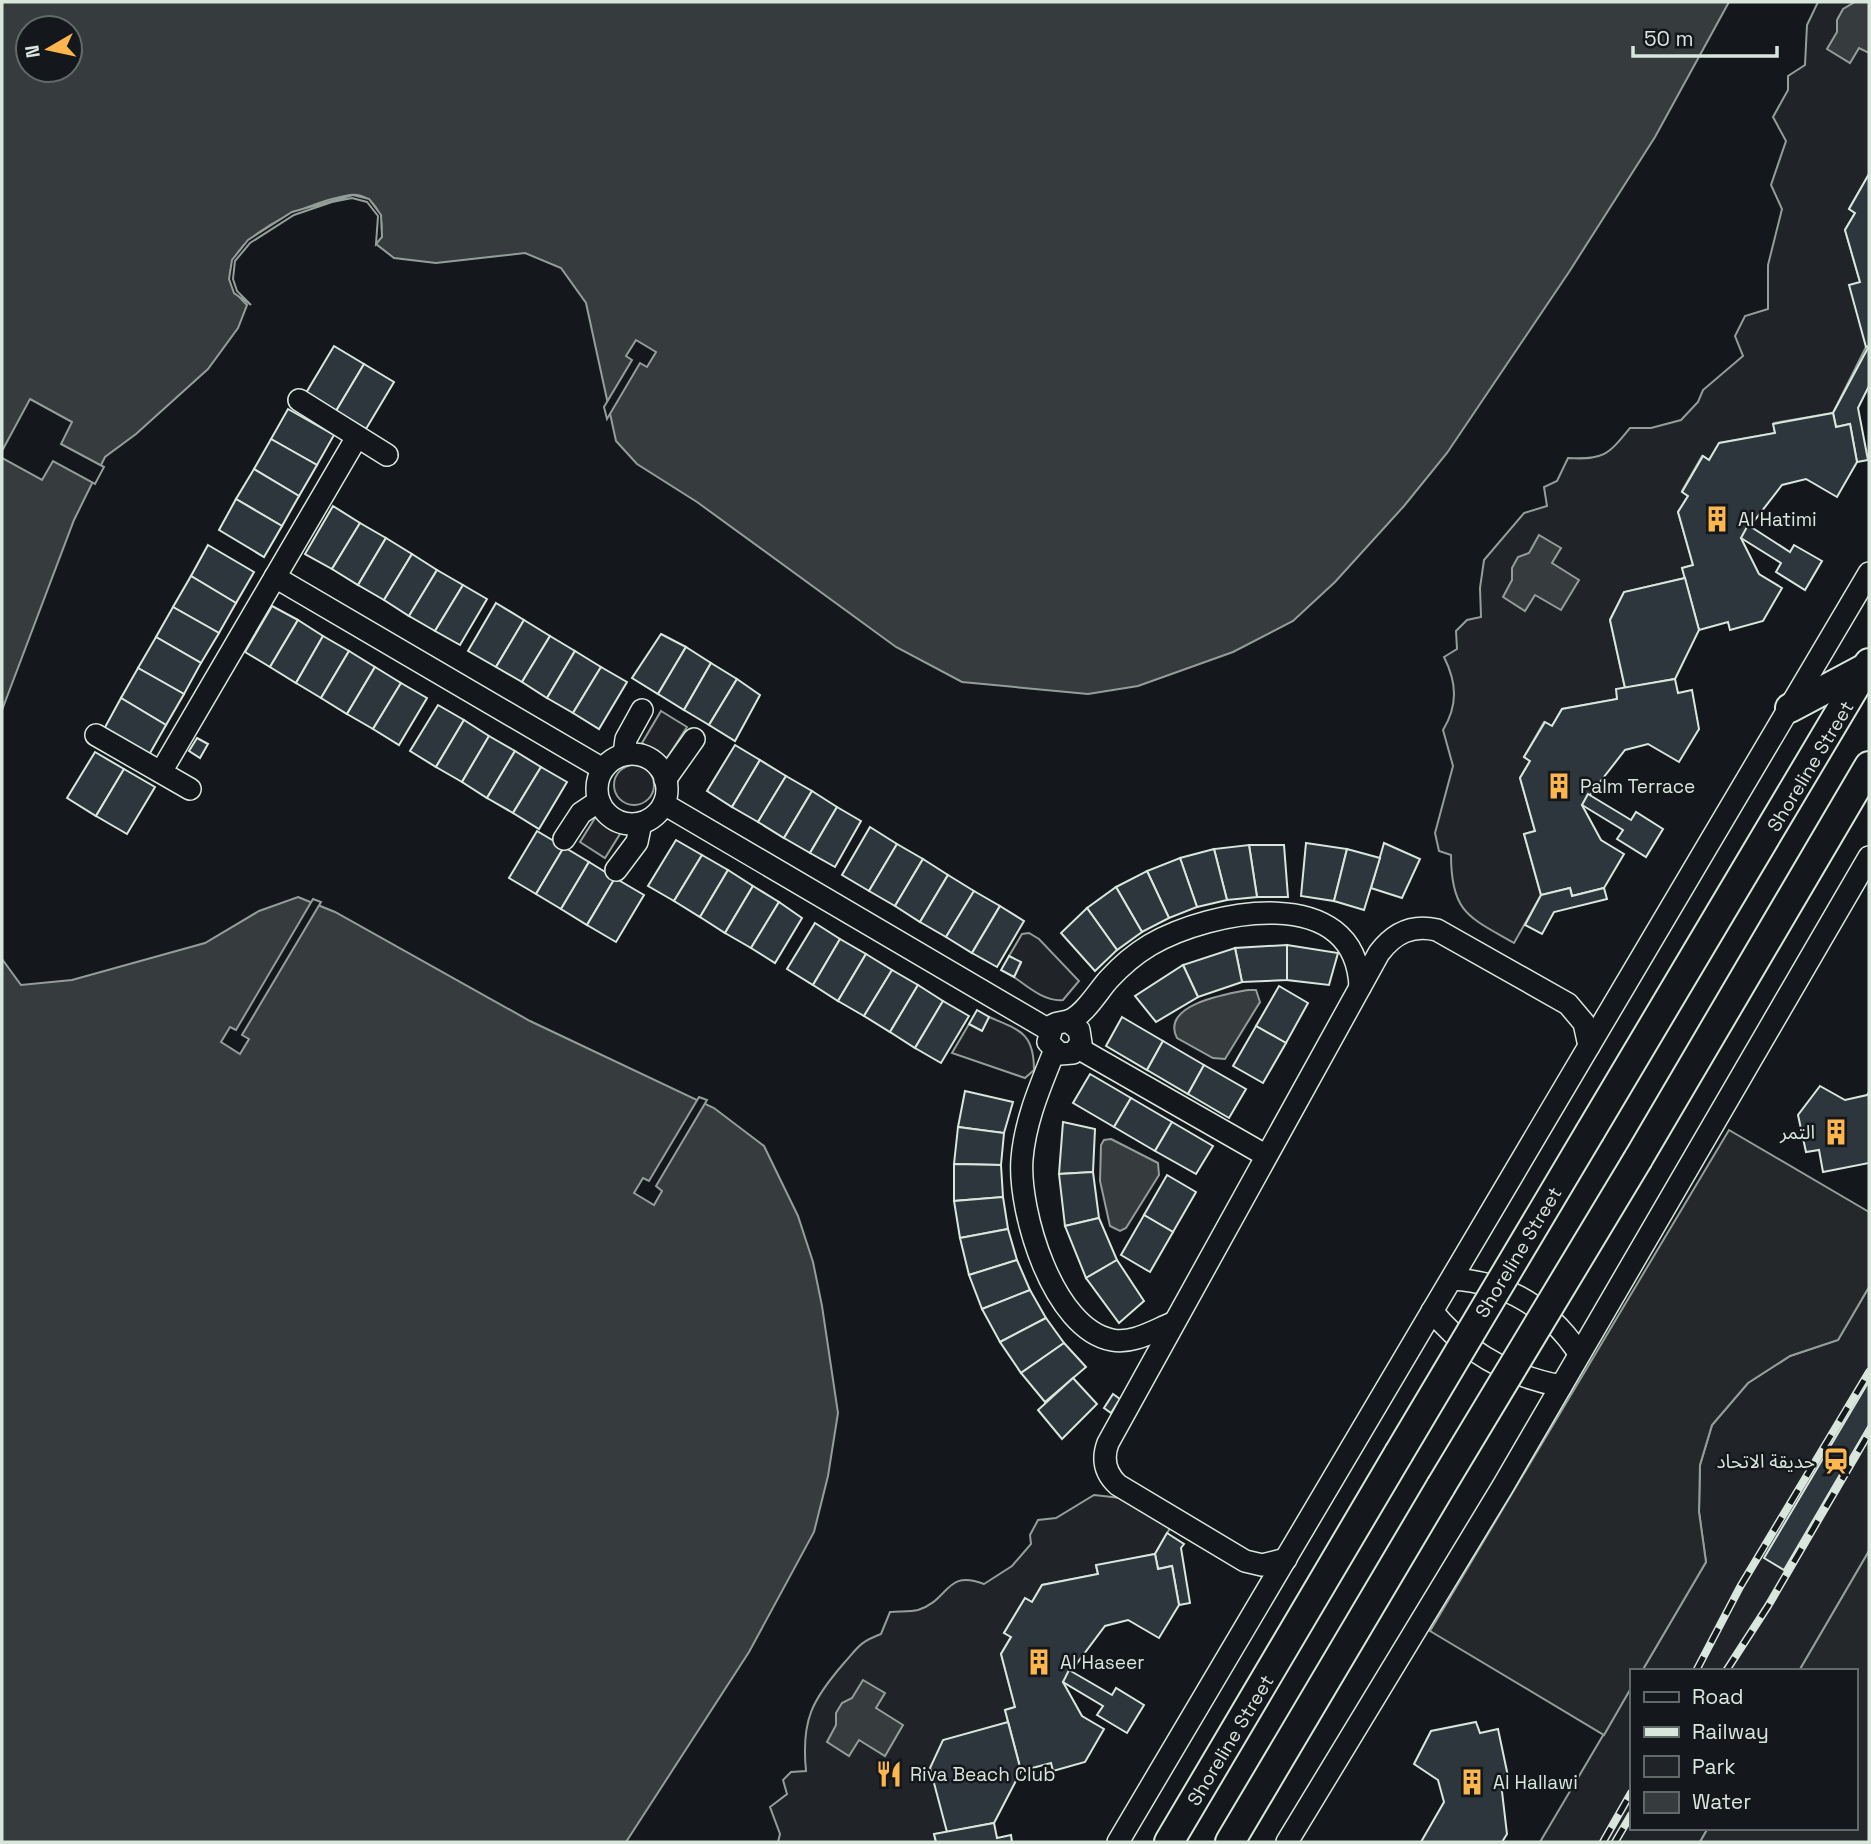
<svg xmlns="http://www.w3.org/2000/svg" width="1871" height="1844" font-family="'Space Grotesk','Noto Sans Arabic',sans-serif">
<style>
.green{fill:#202428;stroke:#939e99;stroke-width:2}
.parking{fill:#24282b;stroke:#939e99;stroke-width:2}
.water{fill:#363b3e;stroke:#939e99;stroke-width:2;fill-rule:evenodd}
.pier{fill:#14181c;stroke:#939e99;stroke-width:2}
.building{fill:#2c363c;stroke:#d8e6dc;stroke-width:2}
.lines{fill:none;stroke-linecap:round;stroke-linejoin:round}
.minor-casing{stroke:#d8e6dc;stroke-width:24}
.major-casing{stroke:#d8e6dc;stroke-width:32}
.minor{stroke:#14181c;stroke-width:21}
.major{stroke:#14181c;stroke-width:28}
.rail-casing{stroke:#d8e6dc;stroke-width:8}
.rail{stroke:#14181c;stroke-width:5;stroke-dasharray:16;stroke-linecap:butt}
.major-bridge-casing{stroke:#d8e6dc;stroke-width:32;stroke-linecap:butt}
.major-bridge{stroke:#14181c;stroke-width:28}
.labels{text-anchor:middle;stroke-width:5;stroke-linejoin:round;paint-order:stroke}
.poi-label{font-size:19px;fill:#d8e6dc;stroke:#14181c;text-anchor:start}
.street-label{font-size:19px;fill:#d8e6dc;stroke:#14181c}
</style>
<rect width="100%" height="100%" fill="#14181c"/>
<g class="green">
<path d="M1818,2H1869V174L1849,209L1855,213L1845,230L1860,282L1866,347L1833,413L1774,423L1775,433L1720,443L1709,460L1702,456L1682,491L1688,496L1678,512L1693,565L1682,568L1685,578L1624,592L1610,620L1625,688L1617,699L1562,709L1552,726L1544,722L1524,757L1530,761L1520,778L1535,831L1524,834L1541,895L1514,943C1469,917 1451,913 1451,855L1439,851L1435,833L1453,766L1443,730C1458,705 1457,683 1444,657L1457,649L1456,631L1467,620L1481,617L1480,588L1484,560L1524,513L1547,506L1544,487L1557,481L1568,458C1604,460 1608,455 1630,428H1651L1681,420L1698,402L1703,390L1743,356L1735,336L1745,316L1768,309V265L1782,209L1771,185L1786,141L1773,117L1788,90V76L1805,65L1807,25Z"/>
<path d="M661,711L687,727L667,758L642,743Z"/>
<circle cx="634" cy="785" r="20"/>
<path d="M600,810L625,826L605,858L580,842Z"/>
<path d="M1029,933L1039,939L1079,981L1063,1000C1045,1002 1028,987 1014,977L1021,963L1009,956L1022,934Z"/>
<path d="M989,1017C1019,1030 1034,1032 1034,1070L1025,1078L952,1053L969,1024L982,1031Z"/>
<path d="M1869,1287V1551L1799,1671H1642L1706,1562L1699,1512L1700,1465L1712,1425L1748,1383L1790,1356L1838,1340Z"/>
<path d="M1094,1495L1130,1499L1173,1523L1155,1554L1096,1566L1098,1574L1042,1585L1032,1602L1025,1598L1004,1633L1011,1637L1001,1654L1015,1707L1005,1710L1008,1722L947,1832L934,1834L936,1842H778L780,1834L770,1807L787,1794L783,1780L791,1772L806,1771C801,1720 812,1700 844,1663C859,1646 860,1642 881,1634L890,1612C899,1611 910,1612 918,1610C950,1600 945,1569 984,1584L1012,1566L1031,1544L1030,1535L1038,1520L1056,1518Z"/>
<path d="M1631,1688V1828H1708L1700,1842H1540Z"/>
</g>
<g class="parking">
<path d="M1729,1130L1869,1212V1287L1838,1340L1790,1356L1748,1383L1712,1425L1700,1465L1699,1512L1706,1562L1642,1671H1631V1688L1604,1735L1430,1631Z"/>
<path d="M1869,1551V1842H1700L1708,1828H1855V1671H1799Z"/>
</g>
<g class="water">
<path d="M2,2H1729L1655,137L1569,272L1447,453L1404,506L1335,582L1293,621L1233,652L1138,686L1088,694L962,682L896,647L697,502L637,464L616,441L586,303L561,268L525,253L436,263L394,258L376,244C390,225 376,192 350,195C306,202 187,250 247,305L238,328L208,369L136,434L105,457L74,520L2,710ZM28,28H70V70H28Z"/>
<path d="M1855,2H1869V53L1859,48L1850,63L1827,49L1837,32V20L1843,9Z"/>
<path d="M1539,535L1561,548L1552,563L1579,580L1561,610L1535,595L1525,611L1503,597L1512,580V568L1518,557L1529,553Z"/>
<path d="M298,897L335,912L530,1021L714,1108L764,1146L798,1216L813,1262L822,1306L838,1413L828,1476L814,1532L749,1652L626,1842H2V959L21,985L72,980L205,943L259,911Z"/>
<path d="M1248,990H1256L1260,1002L1225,1059L1213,1058L1177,1038C1160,1005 1226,994 1248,990Z"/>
<path d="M1111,1139L1158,1163L1159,1175L1126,1228L1120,1231L1110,1226L1100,1181L1101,1145L1104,1140Z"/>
<path d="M863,1680L885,1693L876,1708L903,1725L885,1756L859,1740L849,1756L827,1742L836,1725V1713L842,1703L852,1698Z"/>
</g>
<g class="pier">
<path d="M353,195L369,199L381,215L382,237L376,244L378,216L367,202L352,198L332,202L294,215L250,243L235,261L233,279L237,291L251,305L234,293L229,279L232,260L248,240L292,212Z"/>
<path d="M636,340L656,352L647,367L640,363L607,419L604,407L632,360L626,356Z"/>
<path d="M30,399L72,422L61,444L104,467L95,484L53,461L42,480L2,458V451Z"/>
<path d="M313,899L321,902L242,1035L249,1039L240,1054L221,1042L230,1027L236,1030Z"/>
<path d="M699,1097L707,1100L656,1186L662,1191L654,1205L634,1193L643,1178L649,1181Z"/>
</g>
<g class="building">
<path d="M1869,174V346L1866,347L1849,285L1860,282L1845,230L1855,213L1849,209Z"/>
<path d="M334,346L364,364L336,411L306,393Z"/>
<path d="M1869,346V386L1858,408L1868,460L1857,462L1850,424L1836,427L1833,413Z"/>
<path d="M364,364L394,382L366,429L336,411Z"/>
<path d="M288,409L334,435L317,465L271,439Z"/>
<path d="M1833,413L1836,427L1850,424L1857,462L1837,497L1806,479L1782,485L1741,538L1759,574L1782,588L1763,621L1730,630L1728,622L1699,630L1682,568L1693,565L1678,512L1688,496L1682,492L1703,456L1709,460L1719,443L1775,433L1773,424Z"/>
<path d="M271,439L317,465L299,496L254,469Z"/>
<path d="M254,469L299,496L282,526L236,499Z"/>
<path d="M236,499L282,526L264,557L219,530Z"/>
<path d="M333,506L360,523L332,569L305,554Z"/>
<path d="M360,523L386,538L358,585L332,569Z"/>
<path d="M1748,525L1790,552L1794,545L1822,561L1805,590L1776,572L1781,563L1741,538Z"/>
<path d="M386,538L412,554L384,600L358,585Z"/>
<path d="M208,545L254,572L236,603L191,576Z"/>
<path d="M412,554L437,570L409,616L384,600Z"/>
<path d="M437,570L463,585L435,631L409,616Z"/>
<path d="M191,576L236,603L219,633L173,607Z"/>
<path d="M1685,578L1699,630L1675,679L1625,688L1610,620L1624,592Z"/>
<path d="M463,585L487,599L460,645L435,631Z"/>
<path d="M496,603L524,620L496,667L468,651Z"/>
<path d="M272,606L298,620L270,667L245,652Z"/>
<path d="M173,607L219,633L201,663L156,637Z"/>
<path d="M298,620L323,636L296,683L270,667Z"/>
<path d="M524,620L550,636L522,682L496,667Z"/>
<path d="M661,634L686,647L658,694L632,678Z"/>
<path d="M323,636L349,651L321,698L296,683Z"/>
<path d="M550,636L575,651L547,698L522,682Z"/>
<path d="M156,637L201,663L184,694L138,668Z"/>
<path d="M686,647L711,663L684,710L658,694Z"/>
<path d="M349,651L375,667L347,714L321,698Z"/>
<path d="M575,651L601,667L573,713L547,698Z"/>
<path d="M711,663L737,679L709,725L684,710Z"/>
<path d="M375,667L401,683L373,729L347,714Z"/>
<path d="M601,667L627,682L599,729L573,713Z"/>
<path d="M138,668L184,694L166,725L121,698Z"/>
<path d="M737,679L760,695L735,741L709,725Z"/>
<path d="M1675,679L1678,693L1692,690L1699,729L1679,762L1648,744L1625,750L1582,805L1601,840L1624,854L1604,888L1572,896L1570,888L1541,895L1524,834L1535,831L1520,778L1530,761L1524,757L1545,722L1552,726L1562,709L1617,699L1616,689Z"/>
<path d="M401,683L427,698L399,745L373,729Z"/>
<path d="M121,698L166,725L149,755L104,729Z"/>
<path d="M438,705L464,720L436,767L410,751Z"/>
<path d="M464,720L489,736L462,782L436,767Z"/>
<path d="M489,736L515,751L487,798L462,782Z"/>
<path d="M197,738L208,744L200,758L189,751Z"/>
<path d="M735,745L760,760L732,807L707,791Z"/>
<path d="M515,751L541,767L513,813L487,798Z"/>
<path d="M95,752L124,769L96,816L67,798Z"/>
<path d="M760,760L786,776L758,822L732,807Z"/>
<path d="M541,767L567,782L539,829L513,813Z"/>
<path d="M124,769L155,787L127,834L96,816Z"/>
<path d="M786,776L812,791L784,838L758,822Z"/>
<path d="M812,791L837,807L810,853L784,838Z"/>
<path d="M1588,794L1631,820L1636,812L1663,829L1646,857L1617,839L1623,830L1582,805Z"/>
<path d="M837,807L861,821L835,867L810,853Z"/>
<path d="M870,827L897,844L869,891L842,875Z"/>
<path d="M537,831L564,847L536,894L509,878Z"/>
<path d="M676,840L702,855L674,901L648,886Z"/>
<path d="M1306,843L1347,849L1334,901L1301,896Z"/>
<path d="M1384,843L1420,859L1402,898L1371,888Z"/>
<path d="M897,844L923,859L895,906L869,891Z"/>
<path d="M1249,845H1284L1288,897H1257Z"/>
<path d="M1249,845L1257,897L1227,900L1214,849Z"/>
<path d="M564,847L589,862L561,909L536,894Z"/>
<path d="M1214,849L1227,900L1197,907L1180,858Z"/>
<path d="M1347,849L1380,858L1364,910L1334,901Z"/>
<path d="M702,855L728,870L700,917L674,901Z"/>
<path d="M1180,858L1197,907L1169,918L1147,871Z"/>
<path d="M923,859L948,875L920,922L895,906Z"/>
<path d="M589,862L615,878L587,925L561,909Z"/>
<path d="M728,870L753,886L725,933L700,917Z"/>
<path d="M1147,871L1169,918L1142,932L1116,887Z"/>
<path d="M948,875L974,891L946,937L920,922Z"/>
<path d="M615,878L644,895L616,942L587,925Z"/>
<path d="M753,886L779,902L751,948L725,933Z"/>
<path d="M1116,887L1142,932L1117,950L1087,908Z"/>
<path d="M1570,888L1572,896L1604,888L1607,899L1554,912L1542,934L1525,925L1541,895Z"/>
<path d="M974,891L1000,906L972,953L946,937Z"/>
<path d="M779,902L802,918L775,963L751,948Z"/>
<path d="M1000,906L1024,921L997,967L972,953Z"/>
<path d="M1087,908L1117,950L1095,971L1061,933Z"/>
<path d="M815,923L840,939L813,985L787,969Z"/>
<path d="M840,939L866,954L838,1001L813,985Z"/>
<path d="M1287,945V980L1242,982L1235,948Z"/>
<path d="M1287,945L1338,953L1329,985L1287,980Z"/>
<path d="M1235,948L1242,982L1198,997L1183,965Z"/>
<path d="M866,954L892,970L864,1016L838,1001Z"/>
<path d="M1009,956L1021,962L1014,977L1001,970Z"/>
<path d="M1183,965L1198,997L1156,1022L1135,996Z"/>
<path d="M892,970L918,985L890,1032L864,1016Z"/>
<path d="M918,985L943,1001L915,1048L890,1032Z"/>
<path d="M1279,986L1308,1003L1286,1043L1256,1026Z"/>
<path d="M943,1001L969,1016L941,1063L915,1048Z"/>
<path d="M977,1010L989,1017L982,1031L969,1024Z"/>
<path d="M1122,1017L1163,1041L1147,1070L1106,1046Z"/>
<path d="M1256,1026L1286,1043L1263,1083L1233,1066Z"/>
<path d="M1163,1041L1204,1065L1188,1094L1147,1070Z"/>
<path d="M1204,1065L1246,1089L1229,1118L1188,1094Z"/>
<path d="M1090,1074L1131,1098L1114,1127L1073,1103Z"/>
<path d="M1820,1086L1845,1100L1867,1095L1869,1092V1163L1823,1172L1819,1150L1806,1152L1798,1115Z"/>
<path d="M965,1091L1013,1102L1004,1133L958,1127Z"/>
<path d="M1131,1098L1172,1122L1155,1151L1114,1127Z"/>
<path d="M1063,1122L1095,1129L1093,1172L1059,1174Z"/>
<path d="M1172,1122L1213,1146L1196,1174L1155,1151Z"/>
<path d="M958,1127L1004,1133L1001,1165L954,1164Z"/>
<path d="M954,1164L1001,1165L1003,1197L954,1201Z"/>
<path d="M1093,1172L1099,1218L1065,1226L1059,1174Z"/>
<path d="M1167,1175L1196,1192L1173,1232L1144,1215Z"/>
<path d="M1003,1197L1008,1229L960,1238L954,1201Z"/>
<path d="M1144,1215L1173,1232L1150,1272L1121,1255Z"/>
<path d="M1099,1218L1117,1260L1086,1278L1065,1226Z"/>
<path d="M1008,1229L1017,1260L969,1275L960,1238Z"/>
<path d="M1017,1260L1030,1290L982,1309L969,1275Z"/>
<path d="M1117,1260L1144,1301L1119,1323L1086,1278Z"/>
<path d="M1030,1290L1046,1318L1000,1342L982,1309Z"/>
<path d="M1046,1318L1064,1343L1021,1373L1000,1342Z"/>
<path d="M1064,1343L1086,1367L1045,1402L1021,1373Z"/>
<path d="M1073,1378L1097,1404L1062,1439L1038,1410Z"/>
<path d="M1869,1381V1425L1784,1570L1764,1558Z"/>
<path d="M1113,1394L1120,1399L1111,1413L1104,1408Z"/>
<path d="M1167,1533L1184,1544L1181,1548L1190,1603L1179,1605L1172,1566L1158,1569L1155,1554Z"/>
<path d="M1155,1554L1158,1569L1172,1566L1179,1605L1159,1638L1128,1620L1105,1626L1063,1682L1082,1716L1104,1729L1085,1762L1053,1771L1051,1763L1021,1771L1005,1710L1015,1707L1001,1654L1011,1637L1004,1633L1025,1598L1032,1602L1042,1585L1098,1574L1096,1565Z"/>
<path d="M1069,1670L1112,1695L1116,1688L1144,1705L1127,1733L1097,1715L1103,1706L1063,1682Z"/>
<path d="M1008,1722L1021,1771L994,1823L947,1832L930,1768L943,1740Z"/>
<path d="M1476,1722L1480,1733L1498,1729L1509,1781L1501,1783L1507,1834L1502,1842H1421L1444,1802L1438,1780L1414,1764L1431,1731Z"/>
<path d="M994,1823L997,1838L1011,1835L1012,1842H936L934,1834Z"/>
</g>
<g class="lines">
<g class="minor-casing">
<g id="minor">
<path d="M299,400L387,455"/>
<path d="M275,577L603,769"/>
<path d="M96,735L190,789"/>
<path d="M624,754L626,739L642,710"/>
<circle cx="632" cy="789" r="35"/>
<path d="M161,772L357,437"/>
<path d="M665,780L694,739"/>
<path d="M664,804L1049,1030"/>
<path d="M564,839L581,813L599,801"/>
<path d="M616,870L637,842L641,823"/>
<path d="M1068,1021L1079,1030L1081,1043L1073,1053L1060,1054L1048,1042L1053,1025C1058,1022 1062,1023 1068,1021C1084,1016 1098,991 1109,979C1121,966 1135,954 1150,945C1210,910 1356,881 1360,987"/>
<path d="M1078,1048L1265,1155"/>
<path d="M1054,1052C1040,1087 1025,1121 1022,1159C1018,1211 1053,1329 1112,1340C1133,1344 1153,1331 1173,1323"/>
<path d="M1452,1279C1507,1282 1548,1307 1579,1353"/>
<path d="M1432,1311C1466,1353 1509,1376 1561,1386"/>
<path d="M1286,1559L1262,1565L1245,1561L1118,1485C1105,1473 1102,1459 1108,1443L1379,953C1394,933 1412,924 1437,930L1568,1004L1584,1023L1589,1046"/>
<path d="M1118,1842L1869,573"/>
<path d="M1287,1842L1503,1486L1869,857"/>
</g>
</g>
<g class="major-casing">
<g id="major">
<path d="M1790,708L1867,667"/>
<path d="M1590,1132L1869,663"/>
<path d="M1638,1159L1869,766"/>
<path d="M1169,1842L1399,1453"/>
<path d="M1230,1842L1441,1486"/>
</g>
</g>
<use href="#minor" class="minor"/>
<use href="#major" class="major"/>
<g class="rail-casing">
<g id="rail">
<path d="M1696,1671L1740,1587L1869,1372"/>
<path d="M1726,1671L1768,1606L1869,1433"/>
<path d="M1603,1842L1631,1793"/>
<path d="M1615,1842L1631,1815"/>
</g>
</g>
<use href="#rail" class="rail"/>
<g class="major-bridge-casing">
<g id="major-bridge">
<path d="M1399,1453L1590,1132"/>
<path d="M1441,1486L1638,1159"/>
</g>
</g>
<use href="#major-bridge" class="major-bridge"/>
</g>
<defs>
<g id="building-bare" transform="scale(2.1)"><path d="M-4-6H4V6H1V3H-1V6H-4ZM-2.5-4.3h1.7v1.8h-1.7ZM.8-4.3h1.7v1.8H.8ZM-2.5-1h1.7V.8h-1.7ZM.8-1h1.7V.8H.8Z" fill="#ffb74d" stroke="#14181c" stroke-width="2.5" paint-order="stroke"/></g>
<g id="station-bare" transform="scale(2.1)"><path d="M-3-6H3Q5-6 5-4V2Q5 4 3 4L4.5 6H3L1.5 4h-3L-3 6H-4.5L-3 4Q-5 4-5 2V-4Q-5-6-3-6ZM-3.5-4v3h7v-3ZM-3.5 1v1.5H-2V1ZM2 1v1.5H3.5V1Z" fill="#ffb74d" stroke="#14181c" stroke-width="2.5" paint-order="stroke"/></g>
<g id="restaurant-bare" transform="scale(2.1)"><path d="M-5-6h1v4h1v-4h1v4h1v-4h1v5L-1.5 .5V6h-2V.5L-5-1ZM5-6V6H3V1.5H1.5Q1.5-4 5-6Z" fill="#ffb74d" stroke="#14181c" stroke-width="2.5" paint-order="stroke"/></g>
</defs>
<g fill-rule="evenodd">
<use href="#building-bare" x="1717" y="519"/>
<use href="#building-bare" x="1559" y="786"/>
<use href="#building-bare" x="1836" y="1132"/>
<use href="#station-bare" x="1836" y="1461"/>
<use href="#building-bare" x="1039" y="1662"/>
<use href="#restaurant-bare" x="889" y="1774"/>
<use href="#building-bare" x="1472" y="1782"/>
</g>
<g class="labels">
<g class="poi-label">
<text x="1738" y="526">Al Hatimi</text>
<text x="1580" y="793">Palm Terrace</text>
<text x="1815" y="1139" text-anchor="end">التمر</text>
<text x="1815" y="1468" text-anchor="end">حديقة الاتحاد</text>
<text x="1060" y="1669">Al Haseer</text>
<text x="910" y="1781">Riva Beach Club</text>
<text x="1493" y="1789">Al Hallawi</text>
</g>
<g class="street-label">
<text transform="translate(1810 766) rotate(-59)" y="7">Shoreline Street</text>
<text transform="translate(1518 1252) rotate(-59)" y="7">Shoreline Street</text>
<text transform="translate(1230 1740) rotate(-59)" y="7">Shoreline Street</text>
</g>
</g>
<rect width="1871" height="1844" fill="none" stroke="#d8e6dc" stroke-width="7"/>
<rect x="1630" y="1669" width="228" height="161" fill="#14181c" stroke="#626a69" stroke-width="2"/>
<rect x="1644" y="1692" width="35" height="10" fill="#14181c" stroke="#626a69" stroke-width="2"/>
<text x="1692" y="1704" font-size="21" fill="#d8e6dc">Road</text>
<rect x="1644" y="1727" width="35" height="10" fill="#d8e6dc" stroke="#626a69" stroke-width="2"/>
<text x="1692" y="1739" font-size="21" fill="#d8e6dc">Railway</text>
<rect x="1644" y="1756" width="35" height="21" fill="#202428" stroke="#626a69" stroke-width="2"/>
<text x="1692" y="1774" font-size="21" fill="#d8e6dc">Park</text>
<rect x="1644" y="1792" width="35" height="21" fill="#363b3e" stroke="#626a69" stroke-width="2"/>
<text x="1692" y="1809" font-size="21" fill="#d8e6dc">Water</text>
<g transform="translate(49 49) rotate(261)"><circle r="33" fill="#14181c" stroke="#626a69" stroke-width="2"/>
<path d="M0-5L12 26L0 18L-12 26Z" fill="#ffb74d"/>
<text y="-10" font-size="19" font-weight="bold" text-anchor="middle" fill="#d8e6dc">N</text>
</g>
<path d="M1633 46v10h144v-10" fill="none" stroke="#d8e6dc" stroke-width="3.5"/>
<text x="1644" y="46" font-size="21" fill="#d8e6dc" stroke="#14181c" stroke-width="5" paint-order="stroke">50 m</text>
</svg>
